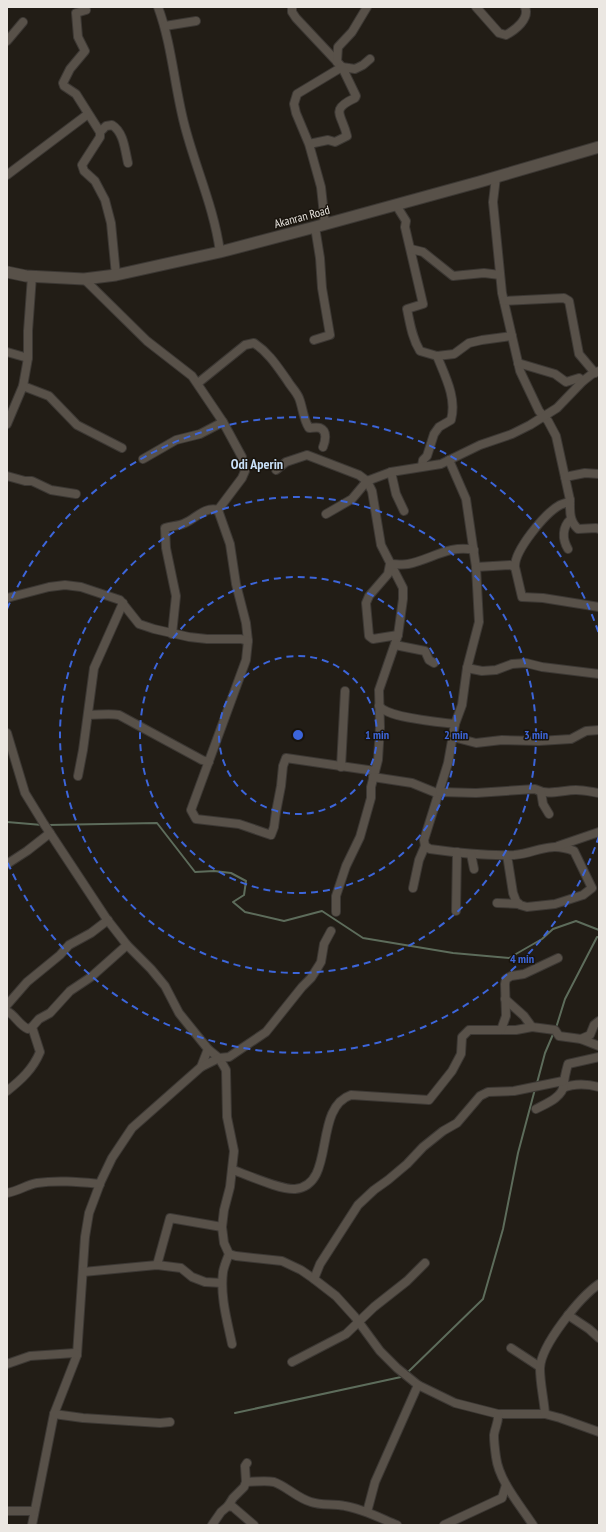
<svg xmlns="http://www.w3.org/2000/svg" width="606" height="1532" font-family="'PT Sans Narrow',sans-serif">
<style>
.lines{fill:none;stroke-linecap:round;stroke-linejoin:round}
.stream{stroke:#5d6c5b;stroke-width:2}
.street-casing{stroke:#3c3834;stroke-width:10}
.secondary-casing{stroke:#3c3834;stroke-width:13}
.street{stroke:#585149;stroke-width:8}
.secondary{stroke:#585149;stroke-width:11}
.ring{fill:none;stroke:#3c65da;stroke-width:2;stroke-dasharray:7 5}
.labels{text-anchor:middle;stroke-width:3;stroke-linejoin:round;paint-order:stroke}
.street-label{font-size:12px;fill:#ebe7e2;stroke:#19140d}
.quarter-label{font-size:14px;font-weight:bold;fill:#c8dff6;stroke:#19140d}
.centre{fill:#3c65da;stroke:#19140d;stroke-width:2}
.ring-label{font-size:12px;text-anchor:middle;font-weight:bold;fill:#3c65da;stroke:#19140d;stroke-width:3;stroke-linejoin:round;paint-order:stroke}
</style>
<rect width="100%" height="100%" fill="#221d16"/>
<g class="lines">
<g class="stream">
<path d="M7,822L42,825"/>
<path d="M48,825L157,823L195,872L214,871L231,873L246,881L244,895L233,902L245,912L284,921L322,911L363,938L453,953L509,958L542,939L553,929L576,921L599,930"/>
<path d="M556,1028L565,999L597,937H599"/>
<path d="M537,1083L545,1053L554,1032"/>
<path d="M407,1373L483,1299L503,1229L518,1153L535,1089"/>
<path d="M235,1413L401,1377"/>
</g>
<g class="street-casing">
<g id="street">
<path d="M85,7L86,10L76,13L78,37L85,51L70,69L63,83L64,86L76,94L100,132V137L82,165L84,171L95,181L105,200L111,223L116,275"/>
<path d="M158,7C172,45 174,84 184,123C195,167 214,207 220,252"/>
<path d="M292,7V12L296,18L342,67L355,69L363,65L370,59"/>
<path d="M476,7L499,33L506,35C515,30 530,19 525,7"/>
<path d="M165,26L196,21"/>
<path d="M7,41L23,22"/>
<path d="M337,62L338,47L352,32L367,7"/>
<path d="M100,132L106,126L112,125C124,132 125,151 128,163"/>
<path d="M309,144L328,140L335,142L347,136C342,114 329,110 355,98L356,96L342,67L297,94L294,104L296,113L309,144L321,187L325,224"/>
<path d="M7,175L88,114"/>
<path d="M496,177L493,202L502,293L520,371L539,411L548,421L556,436L570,500L568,502C566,503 562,504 560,505C545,513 514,551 515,567"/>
<path d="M396,205L406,221L405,227L423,304L407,309C410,323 412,338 420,351L437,356L454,354L469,343L482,340L512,336"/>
<path d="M411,249L423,252L453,276L484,273L500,275"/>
<path d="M84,279L147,341L192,376L223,422L242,457L245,471L242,478L218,510L230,544L236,584L246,623L248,641L246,660L191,810L196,819L239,824L271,835L274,827L276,812L281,786L283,766L286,758L375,771"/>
<path d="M504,301L564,298L569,301L579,354L595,373"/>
<path d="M314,340L330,335L322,288L320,258L315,227"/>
<path d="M7,352L28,358"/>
<path d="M518,363L555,374L566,382L579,378L583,381"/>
<path d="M198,383L245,345L254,343C269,353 277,366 287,380C291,387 296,391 299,398C303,408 303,419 309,428C312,428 317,427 320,428C328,431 325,442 323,447"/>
<path d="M23,386L49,396L77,425L122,448"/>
<path d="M7,424L23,386L28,358V331L32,276"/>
<path d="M143,459L176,440L200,434L223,422"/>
<path d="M449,460L466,499L476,567L510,565L515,567L522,597L543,598L599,607"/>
<path d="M422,466L423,460L427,456L434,434L439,427L451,420C457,398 445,376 437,356"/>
<path d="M276,470L286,462L307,455L359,475L367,481L372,491L381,545L403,588V599L398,635L379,690L380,727L378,760L371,787V798L360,837L346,866L336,896V912"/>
<path d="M391,472L396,494L404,511"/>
<path d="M7,476L25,481H32L51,490L76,494"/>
<path d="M565,477L585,473L599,474"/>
<path d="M570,500C570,511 569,521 578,529L596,528L599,529"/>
<path d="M326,514L352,499L367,481L391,472L441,464L480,445L512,434L530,425L557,408L583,381L592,374L599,371"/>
<path d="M568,549C562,539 562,527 571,519"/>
<path d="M476,567L479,622L467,668L462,705L455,724L448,763L424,840L425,846L430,849C458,853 486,856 514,855C537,853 548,841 574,851L592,888L583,895L555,904L527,907L520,905L516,901L513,893L507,855"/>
<path d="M7,598L49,587L65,585L81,587L120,600L139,624L154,629L189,637L207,639H241L248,641"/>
<path d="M172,634L176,596L166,548L165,528C171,526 179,526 185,523C195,519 205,506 218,510"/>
<path d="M398,635L373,639L369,636L366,603L369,596L388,574L390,564C396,564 403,565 408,564C430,560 450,544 474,550"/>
<path d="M395,645L425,651L429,660L434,663"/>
<path d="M467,668L482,671L496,670L512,664L526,663L542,667L599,674"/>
<path d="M379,706C388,718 439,722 455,724"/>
<path d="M88,715C99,715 109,713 119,715L202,760L209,762"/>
<path d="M7,733L25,793L44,824L106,918L127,945L151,969L165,986L179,1013L208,1049L201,1067L132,1128L112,1158L101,1181L89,1213L85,1237L77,1355L54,1414L32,1525"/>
<path d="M453,737L476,743L502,740L539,741L571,739L586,731L599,730"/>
<path d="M341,767L345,691"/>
<path d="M78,776L83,750L94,668L123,603"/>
<path d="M373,777L412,783L439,794"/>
<path d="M440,792L476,793L535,789C548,796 562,790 576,790C584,790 592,792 599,793"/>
<path d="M541,792L543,804L549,814"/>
<path d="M558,846L599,832"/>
<path d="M471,854L474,869"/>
<path d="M7,864L27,851L50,833"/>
<path d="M413,888L419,860L425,846"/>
<path d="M497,903L519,904"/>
<path d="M456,911L457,852"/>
<path d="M505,999L524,1016L532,1027L555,1030L559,1036L581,1039L599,1046"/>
<path d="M7,1005L27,982L60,955L69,945L91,933L108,920"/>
<path d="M7,1011C15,1015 19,1025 28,1029L32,1027"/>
<path d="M501,1030H516L532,1027"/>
<path d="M581,1039L590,1035L594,1025L599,1021"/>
<path d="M208,1049L219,1058L226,1070L227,1117L234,1151L230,1187L224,1210L222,1227L224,1243L229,1254C227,1259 224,1266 223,1272C220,1296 227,1320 232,1344"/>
<path d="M201,1067L219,1058L229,1057L266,1032L302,987L311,978L318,967L321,962L324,944L331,931"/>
<path d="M563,1088C575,1083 587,1084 599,1087"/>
<path d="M7,1091C21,1080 33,1069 40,1052L32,1027L39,1019L50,1013L70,991L91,977L127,945"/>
<path d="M536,1109C545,1104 562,1098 564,1085C564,1078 566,1071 568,1064L599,1057"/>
<path d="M233,1170C248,1175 280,1190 295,1189C337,1185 312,1108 351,1095L429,1100L452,1071L461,1054L462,1037L469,1030H501L506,1016L505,984L506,979L511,976L524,974L558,958"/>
<path d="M7,1193C19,1191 26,1185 37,1183C58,1180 78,1182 100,1184"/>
<path d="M229,1254L236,1256L282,1261L301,1270L314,1279L336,1296L355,1317L380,1351L397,1368L418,1385L455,1403L498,1414H545L560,1418L599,1432"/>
<path d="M157,1265L170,1218L222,1227"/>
<path d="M83,1272L157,1265L181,1268L192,1277L205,1282L222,1283"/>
<path d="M314,1279L320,1264L358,1205L374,1190L388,1180L407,1164L423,1147L443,1131L457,1123L480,1096L488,1092L514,1091L563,1081"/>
<path d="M568,1315L589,1329L599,1338"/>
<path d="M511,1348L540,1367"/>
<path d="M292,1362L346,1334L374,1307L407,1281L425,1263"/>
<path d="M7,1364L30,1356L75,1353L77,1355"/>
<path d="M54,1414L83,1418L160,1423L170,1422"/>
<path d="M498,1414C499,1422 495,1427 494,1435C494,1442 495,1450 496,1457C499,1481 520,1505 533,1525"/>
<path d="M545,1414C544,1399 540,1384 540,1368C541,1345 580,1297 599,1284"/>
<path d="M246,1482C255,1482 265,1480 274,1482C286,1486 297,1498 311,1502C322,1506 334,1503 345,1506C363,1509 380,1518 397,1525"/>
<path d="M228,1506L233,1507L254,1525"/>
<path d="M7,1511H34"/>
<path d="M367,1512L375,1482L418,1385"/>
<path d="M212,1525L221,1512L228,1506L233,1498L244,1487L246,1482L245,1466L247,1463"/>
<path d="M444,1525L502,1498L506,1485"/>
</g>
</g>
<g class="secondary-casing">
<path id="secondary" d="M7,272L26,276L84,279L116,275L220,252L315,227L479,182L599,147"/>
</g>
<use href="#street" class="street"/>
<use href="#secondary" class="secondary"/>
</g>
<g class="ring">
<circle cx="298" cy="735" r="79"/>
<circle cx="298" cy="735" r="158"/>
<circle cx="298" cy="735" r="238"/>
<path d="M599 836A317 317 0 0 1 7 861M7 609A317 317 0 0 1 599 634"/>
</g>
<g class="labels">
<g class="street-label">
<text transform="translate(302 217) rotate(-15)" y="4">Akanran Road</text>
</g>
<g class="quarter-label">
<text x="257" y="469">Odi Aperin</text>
</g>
</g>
<circle cx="298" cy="735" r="6" class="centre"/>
<g class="ring-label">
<text x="377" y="739">1 min</text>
<text x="456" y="739">2 min</text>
<text x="536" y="739">3 min</text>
<text x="522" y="963">4 min</text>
</g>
<rect width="606" height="1532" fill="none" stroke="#ebe7e2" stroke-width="16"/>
</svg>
